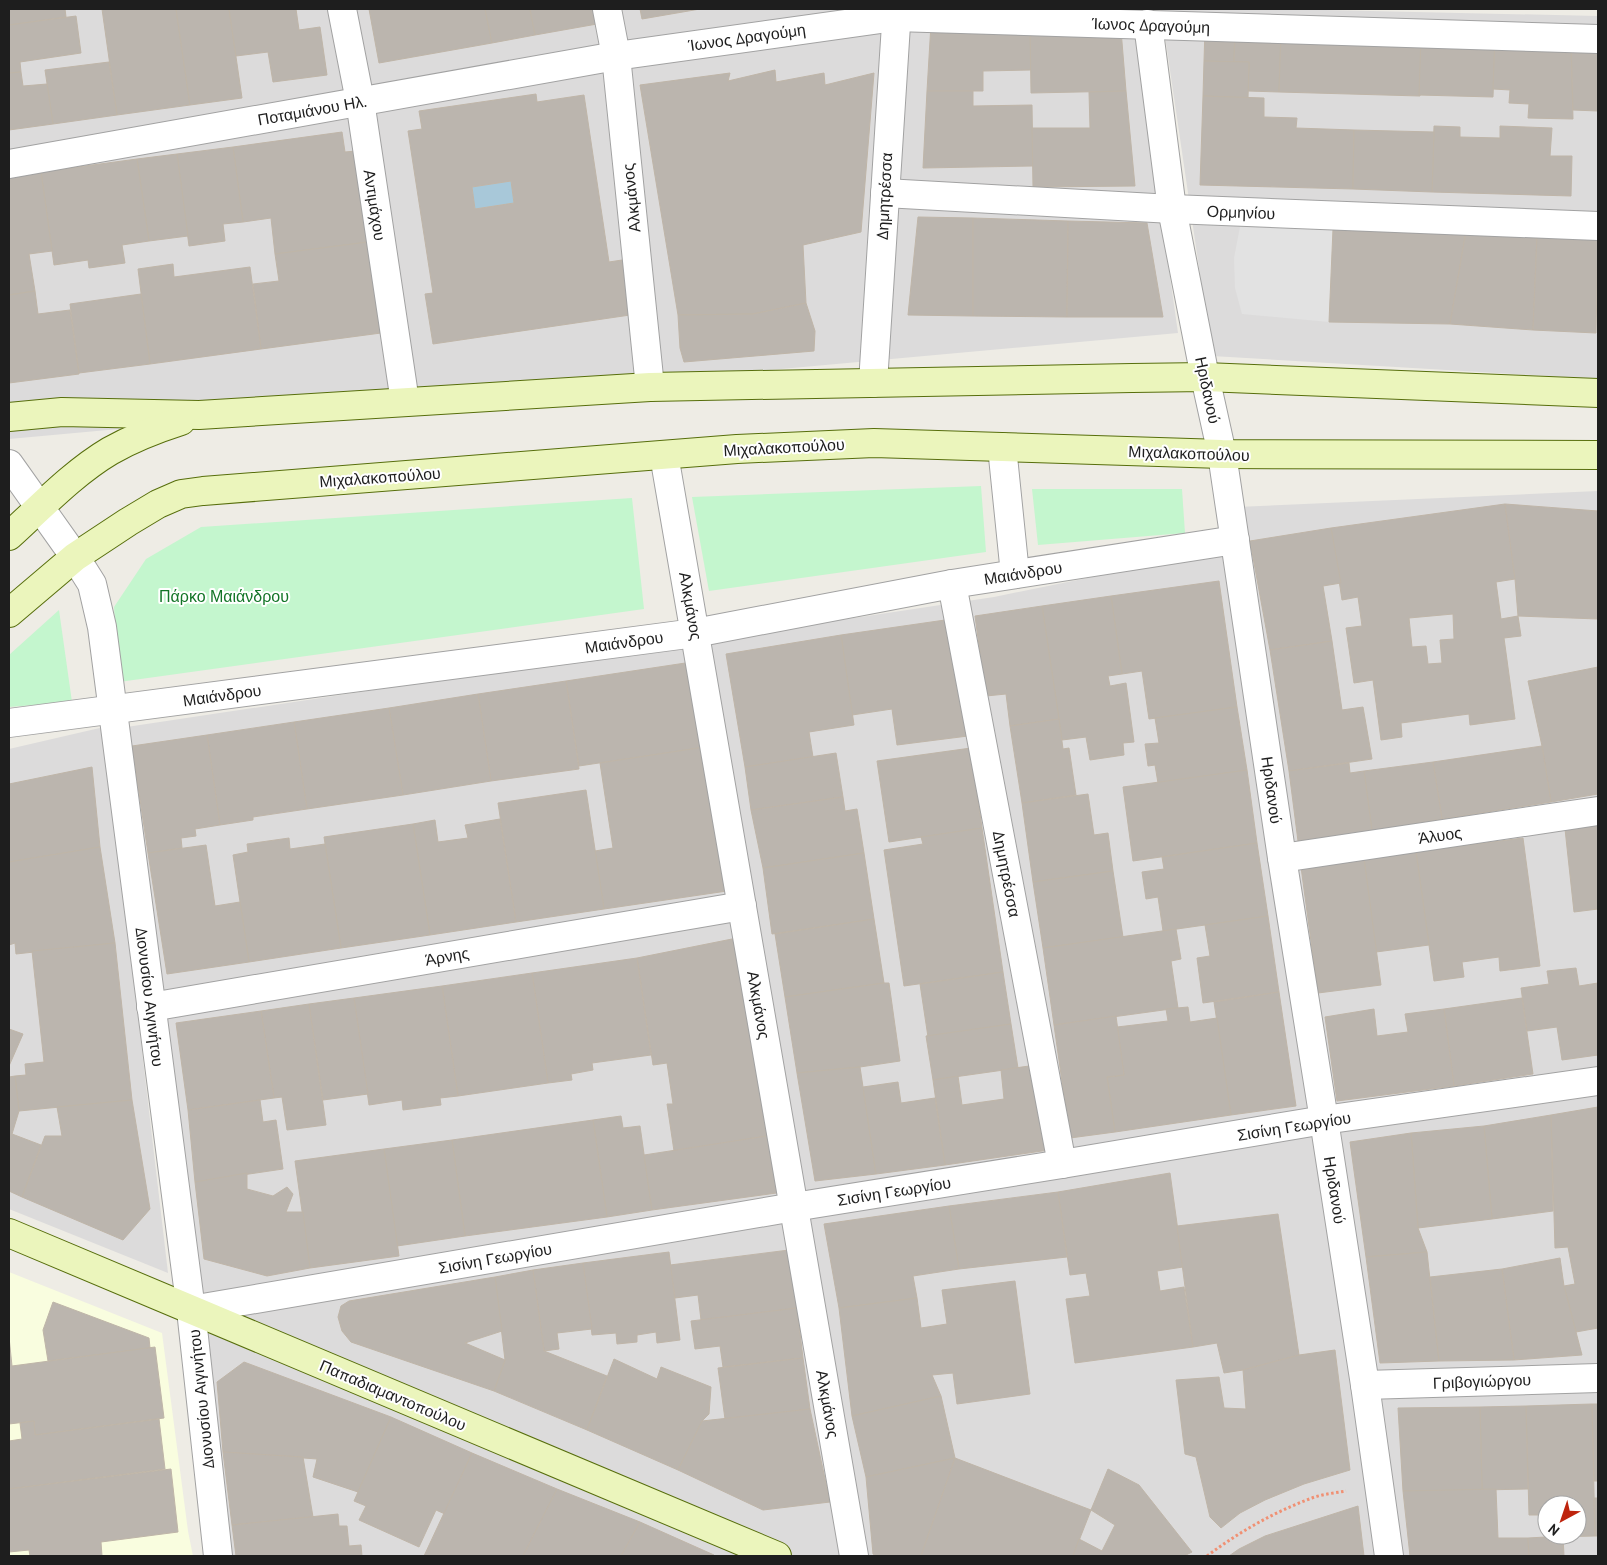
<svg xmlns="http://www.w3.org/2000/svg" width="1607" height="1565" font-family="'PT Sans',sans-serif">
<style>
.residential{fill:#dcdbdb;fill-rule:evenodd}
.education{fill:#f9fddf}
.park{fill:#c4f6ce}
.parking{fill:#e2e2e2}
.water{fill:#a8c8d9}
.building{fill:#bbb5ae;stroke:#bfb5a8;fill-rule:evenodd}
.lines{fill:none;stroke-linecap:round;stroke-linejoin:round}
.street-casing{stroke:#a2a2a2;stroke-width:30}
.secondary-casing{stroke:#576e0c;stroke-width:30}
.path{stroke:#f09073;stroke-width:3;stroke-dasharray:2.5 2.5;stroke-linecap:butt}
.street{stroke:#fff;stroke-width:28}
.secondary{stroke:#ebf5bc;stroke-width:28}
.labels{text-anchor:middle;stroke-width:4;stroke-linejoin:round;paint-order:stroke}
.street-label{font-size:16px;fill:#1e1e1e;stroke:#fff}
.park-label{font-size:16px;fill:#137527;stroke:#fff}
</style>
<rect width="100%" height="100%" fill="#eeece5"/>
<g class="residential">
<path d="M9,9H1132L1178,333L9,439Z"/>
<path d="M1161,9H1281L1598,16V379L1212,356Z"/>
<path d="M1598,491V1556H1390L1237,507ZM1547,1505H1577V1535H1547Z"/>
<path d="M1225,550L1380,1556H228L120,728L994,597Z"/>
<path d="M104,727L168,1273L9,1209V749Z"/>
</g>
<path class="education" d="M9,1272L162,1333L188,1531L193,1556H9Z"/>
<g class="park">
<path d="M981,486L986,552L709,591L692,497Z"/>
<path d="M1032,489H1182L1185,533L1038,545Z"/>
<path d="M632,498L644,609L119,682L114,607L146,559L201,527Z"/>
<path d="M59,610L72,702L9,707V655Z"/>
</g>
<path class="parking" d="M1240,227L1333,229L1329,322L1242,314L1235,288L1234,258Z"/>
<path class="water" d="M511,181L514,203L475,209L472,187Z"/>
<g class="building">
<path d="M9,9H65L66,17L9,25Z"/>
<path d="M102,9H176L190,105L117,115Z"/>
<path d="M176,9H229L242,98L190,105Z"/>
<path d="M229,9H296L299,30L320,27L327,75L273,82L268,52L236,56Z"/>
<path d="M369,9H485L492,43L379,63Z"/>
<path d="M485,9H530L535,35L492,43Z"/>
<path d="M530,9H594L597,24L535,35Z"/>
<path d="M640,9H700L642,19Z"/>
<path d="M76,16L81,53L20,62L21,72L9,73V25Z"/>
<path d="M931,24L1030,25L1031,70L983,71V91H927Z"/>
<path d="M1030,25L1121,30L1126,91L1031,93Z"/>
<path d="M1205,29L1235,30L1234,62L1204,61Z"/>
<path d="M1235,30L1281,32L1279,92L1248,91L1249,62H1234Z"/>
<path d="M1281,32L1421,36L1420,96L1279,92Z"/>
<path d="M1421,36L1495,38L1493,97L1419,95Z"/>
<path d="M1495,38L1571,43L1573,119L1528,118L1529,104L1509,103L1510,90L1493,89Z"/>
<path d="M1571,43L1598,44V111L1573,110Z"/>
<path d="M1204,61L1249,62L1248,98L1203,96Z"/>
<path d="M109,62L117,115L53,124L45,70Z"/>
<path d="M775,70L776,82L824,73L825,85L874,73L861,232L803,245L806,303L753,314L678,315L640,85L730,73L728,81Z"/>
<path d="M21,72L23,86L47,84L53,124L9,130V73Z"/>
<path d="M927,91H973V106L1032,105L1033,166L923,168Z"/>
<path d="M1126,91L1135,186L1033,187L1032,128H1090L1089,92Z"/>
<path d="M536,94L537,102L584,95L609,262L622,260L630,315L433,344L425,294L433,293L408,131L422,129L419,111ZM511,181L514,203L475,209L472,187Z"/>
<path d="M1203,96L1264,98V117L1297,118L1296,128L1354,130L1353,189L1200,185Z"/>
<path d="M1434,126L1460,127V137L1500,138V126L1552,128L1550,156H1572L1571,196L1432,192Z"/>
<path d="M1354,130L1434,132L1432,192L1353,189Z"/>
<path d="M342,132L345,152L356,151L368,242L275,254L271,218L243,222L233,147Z"/>
<path d="M233,147L243,222L223,224L225,241L189,246L177,154Z"/>
<path d="M177,154L188,236L149,241L137,159Z"/>
<path d="M137,159L149,241L122,245L125,263L89,268L88,260L54,265L41,172Z"/>
<path d="M41,172L52,251L29,254L35,291L9,295V176Z"/>
<path d="M918,217L973,218V316L908,315Z"/>
<path d="M973,218L1068,221L1067,317L973,316Z"/>
<path d="M1068,221L1147,223L1163,317H1067Z"/>
<path d="M1333,229L1466,231L1450,324L1329,322Z"/>
<path d="M1466,231L1537,237L1533,330L1450,324Z"/>
<path d="M1537,237L1598,240L1596,333L1533,330Z"/>
<path d="M368,242L381,333L261,349L253,284L279,281L275,254Z"/>
<path d="M173,264L174,277L250,267L261,349L150,364L138,269Z"/>
<path d="M35,291L38,314L70,310L79,374L9,383V295Z"/>
<path d="M141,294L150,364L79,373L70,304Z"/>
<path d="M806,303L815,331L814,351L684,362L680,348L678,315L753,314Z"/>
<path d="M1505,504L1515,579L1496,582L1501,619L1518,616L1521,636L1504,638L1515,719L1470,725L1469,714L1401,723L1402,737L1381,740L1373,680L1354,683L1346,628L1362,626L1358,597L1342,600L1331,528ZM1453,614L1454,639L1440,640L1442,663L1428,664L1426,646L1412,647L1409,618Z"/>
<path d="M1505,504L1598,511V619L1518,616L1515,579Z"/>
<path d="M1331,528L1341,583L1323,586L1332,641L1270,650L1250,541Z"/>
<path d="M1219,581L1237,707L1149,719L1142,671L1122,674L1111,596Z"/>
<path d="M1111,596L1122,674L1108,676L1110,686L1126,683L1134,742L1123,743L1124,755L1090,760L1086,737L1062,740L1042,606Z"/>
<path d="M1042,606L1059,719L1010,726L1006,694L986,696L975,616Z"/>
<path d="M945,620L968,736L897,745L892,709L852,715L841,635Z"/>
<path d="M841,635L854,725L809,732L813,757L745,767L726,654Z"/>
<path d="M1332,641L1342,710L1363,707L1372,759L1289,771L1270,650Z"/>
<path d="M692,662L705,747L579,766L566,681Z"/>
<path d="M1598,667V794L1551,802L1542,746L1528,681Z"/>
<path d="M566,681L579,769L491,781L478,694Z"/>
<path d="M478,694L491,781L403,795L389,708Z"/>
<path d="M1237,707L1247,770L1158,783L1155,765L1148,766L1145,744L1159,743L1155,718Z"/>
<path d="M389,708L403,795L307,809L294,722Z"/>
<path d="M1059,719L1063,749L1069,748L1076,795L1022,803L1010,726Z"/>
<path d="M294,722L307,809L253,817V820L220,825L207,735Z"/>
<path d="M207,735L220,825L195,829L196,836L181,838L182,848L148,853L132,746Z"/>
<path d="M1542,746L1551,802L1442,819L1433,762Z"/>
<path d="M705,747L727,891L604,909L595,851L613,848L600,763Z"/>
<path d="M971,748L982,828L889,842L877,761Z"/>
<path d="M836,753L843,797L751,810L745,767Z"/>
<path d="M1433,762L1442,819L1372,831L1364,771Z"/>
<path d="M1349,763L1350,773L1364,771L1372,831L1298,841L1289,771Z"/>
<path d="M92,767L100,847L9,862V784Z"/>
<path d="M1247,770L1257,843L1133,861L1123,787Z"/>
<path d="M586,790L604,909L516,922L498,803Z"/>
<path d="M1088,794L1094,835L1108,833L1113,871L1033,882L1022,803Z"/>
<path d="M843,797L845,811L857,809L864,853L763,868L751,810Z"/>
<path d="M500,819L516,922L430,935L413,824L435,820L438,842L468,838L465,825Z"/>
<path d="M413,824L430,935L341,948L324,837Z"/>
<path d="M1598,825V909L1574,912L1565,829Z"/>
<path d="M982,828L1003,972L904,986L884,850L923,844L921,837Z"/>
<path d="M289,838L290,849L325,844L341,948L249,962L233,855L248,852L247,844Z"/>
<path d="M1523,838L1540,966L1500,971L1499,957L1462,962L1464,977L1434,981L1416,852Z"/>
<path d="M1257,843L1268,916L1163,931L1158,897L1146,899L1142,872L1164,869L1162,857Z"/>
<path d="M206,845L215,906L240,902L249,962L167,974L148,853Z"/>
<path d="M100,847L115,943L16,954L15,943L9,945V862Z"/>
<path d="M1416,852L1429,945L1376,952L1364,859Z"/>
<path d="M864,853L874,919L772,934L763,868Z"/>
<path d="M1364,859L1381,985L1318,993L1301,867Z"/>
<path d="M1113,871L1123,937L1043,948L1033,882Z"/>
<path d="M1268,916L1279,992L1203,1003L1197,958L1210,956L1205,925Z"/>
<path d="M874,919L884,983L785,997L775,934Z"/>
<path d="M1176,929L1181,959L1171,961L1178,1008L1054,1025L1043,948Z"/>
<path d="M737,938L773,1135L674,1151L667,1104H673L667,1063L653,1065L637,958Z"/>
<path d="M115,943L132,1100L19,1111L15,1076L26,1075L25,1064L44,1062L32,951Z"/>
<path d="M637,958L651,1055L592,1063L593,1070L571,1074L572,1080L548,1083L532,973Z"/>
<path d="M1576,968L1579,986L1598,983V1055L1562,1060L1557,1027L1527,1031L1521,988L1549,984L1547,971Z"/>
<path d="M1003,972L1011,1024L928,1037L920,984Z"/>
<path d="M532,973L548,1083L458,1096L442,986Z"/>
<path d="M884,983H889L900,1061L860,1067L797,1073L785,997Z"/>
<path d="M442,986L458,1096L440,1098L441,1105L403,1110L402,1100L369,1105L354,998Z"/>
<path d="M1279,992L1296,1106L1231,1115L1214,1002Z"/>
<path d="M354,998L368,1094L323,1100L309,1004Z"/>
<path d="M1522,998L1533,1074L1454,1086L1444,1009Z"/>
<path d="M309,1004L326,1125L287,1130L282,1097L274,1098L261,1011Z"/>
<path d="M1188,1007L1190,1022L1217,1018L1231,1115L1115,1132L1107,1077L1124,1075L1117,1027L1168,1021L1166,1009Z"/>
<path d="M1374,1009L1377,1036L1408,1032L1405,1014L1444,1009L1454,1086L1337,1101L1325,1017Z"/>
<path d="M261,1011L274,1098L188,1110L176,1023Z"/>
<path d="M1116,1016L1124,1075L1107,1077L1115,1132L1070,1138L1054,1025Z"/>
<path d="M1011,1024L1018,1068L933,1080L926,1036Z"/>
<path d="M9,1029L23,1034L9,1066Z"/>
<path d="M1036,1065L1049,1150L945,1165L933,1080L958,1076L962,1105L1004,1099L1001,1070Z"/>
<path d="M860,1067L876,1174L815,1181L797,1073Z"/>
<path d="M15,1076L19,1111L12,1134L41,1145L22,1197L9,1191V1077Z"/>
<path d="M898,1082L901,1103L935,1098L945,1165L876,1174L863,1087Z"/>
<path d="M132,1100L150,1209L123,1240L22,1197L45,1136H62L57,1107Z"/>
<path d="M260,1100L263,1122L276,1120L283,1169L195,1182L188,1110Z"/>
<path d="M1598,1107V1328L1576,1332L1564,1286L1575,1284L1568,1247L1555,1248L1551,1115Z"/>
<path d="M1551,1115L1553,1211L1492,1219L1484,1126Z"/>
<path d="M621,1116L623,1128L640,1126L652,1210L607,1217L593,1120Z"/>
<path d="M593,1120L607,1217L465,1236L452,1140Z"/>
<path d="M1484,1126L1492,1219L1418,1228L1411,1133Z"/>
<path d="M1411,1133L1418,1228L1427,1252L1366,1257L1350,1142Z"/>
<path d="M773,1135L784,1192L652,1210L644,1155Z"/>
<path d="M452,1140L465,1236L397,1246L384,1149Z"/>
<path d="M384,1149L399,1256L310,1268L295,1161Z"/>
<path d="M247,1173V1189L273,1196L287,1187L293,1194L286,1212H303L310,1268L267,1276L204,1259L195,1182Z"/>
<path d="M1170,1173L1183,1267L1157,1271L1160,1291L1184,1287L1193,1347L1075,1363L1066,1299L1090,1296L1086,1273L1070,1275L1058,1192Z"/>
<path d="M1058,1192L1067,1257L959,1269L949,1206Z"/>
<path d="M949,1206L959,1269L913,1276L917,1298L839,1308L824,1224Z"/>
<path d="M1278,1214L1299,1355L1243,1370L1224,1373L1217,1343L1193,1347L1177,1226Z"/>
<path d="M789,1250L797,1308L701,1320L698,1295L675,1298L670,1265Z"/>
<path d="M669,1252L680,1340L657,1343L656,1332L637,1335V1342L617,1344L616,1333L592,1335L583,1263Z"/>
<path d="M1427,1252L1439,1361L1380,1363L1366,1257Z"/>
<path d="M1560,1258L1564,1286L1582,1355L1514,1360L1502,1269Z"/>
<path d="M583,1263L592,1329L557,1333L559,1349L544,1351L533,1270Z"/>
<path d="M1502,1269L1514,1360L1439,1361L1430,1277Z"/>
<path d="M533,1270L544,1351L607,1376L587,1430L494,1391L505,1360L495,1277Z"/>
<path d="M495,1277L502,1331L465,1343L505,1360L494,1391L351,1342L342,1331L338,1317L341,1306L349,1301Z"/>
<path d="M1015,1281L1030,1394L957,1404L953,1373L932,1375L941,1396L852,1416L839,1308L917,1298L921,1328L947,1324L942,1290Z"/>
<path d="M53,1302L149,1338L150,1348L48,1361L43,1330Z"/>
<path d="M797,1308L803,1358L723,1367L720,1346L695,1349L691,1321Z"/>
<path d="M9,1337L12,1366L155,1347L164,1418L35,1435L34,1421L9,1424Z"/>
<path d="M1335,1350L1350,1470L1304,1484L1265,1500L1240,1513L1221,1528L1210,1517L1196,1457L1185,1454L1176,1380L1219,1377L1224,1408L1246,1409L1243,1370L1299,1355Z"/>
<path d="M803,1358L810,1409L725,1419L718,1368Z"/>
<path d="M614,1359L657,1379L661,1367L711,1387L709,1414L702,1421L678,1470L587,1430Z"/>
<path d="M244,1362L391,1417L358,1492L313,1477L317,1459L223,1452L217,1382Z"/>
<path d="M941,1396L955,1458L866,1477L852,1416Z"/>
<path d="M1592,1404H1598V1481H1594Z"/>
<path d="M1592,1404L1595,1536L1552,1537V1535H1577V1505H1547V1515H1529L1526,1406Z"/>
<path d="M1526,1406L1528,1489L1482,1490L1480,1407Z"/>
<path d="M1480,1407L1482,1490L1403,1491L1398,1408Z"/>
<path d="M810,1409L830,1502L763,1510L678,1470L702,1421Z"/>
<path d="M391,1417L472,1453L445,1514L436,1510L419,1547L359,1520L366,1506L354,1501Z"/>
<path d="M159,1419L165,1469L9,1489V1441L22,1439L20,1423L34,1421L35,1435Z"/>
<path d="M223,1452L303,1457L313,1517L232,1525Z"/>
<path d="M472,1453L557,1489L523,1556H424Z"/>
<path d="M955,1458L921,1556H877L873,1554L866,1477Z"/>
<path d="M955,1458L1091,1510L1073,1556H921Z"/>
<path d="M171,1469L178,1532L101,1542L102,1556H30L29,1550L9,1552V1489Z"/>
<path d="M1108,1469L1139,1485L1192,1552L1184,1556H1073L1079,1539L1102,1551L1115,1525L1091,1510Z"/>
<path d="M557,1489L640,1522L621,1556H523Z"/>
<path d="M1496,1489L1498,1538H1528L1529,1556H1410L1403,1491Z"/>
<path d="M1594,1498H1598V1536H1595Z"/>
<path d="M1358,1506L1364,1556H1229L1239,1549L1265,1536Z"/>
<path d="M338,1514L339,1526H347L349,1546L361,1545L362,1556H236L232,1525Z"/>
<path d="M640,1522L714,1555V1556H621Z"/>
<path d="M1563,1536L1564,1556H1529L1528,1538Z"/>
</g>
<g class="lines">
<g class="street-casing">
<g id="street">
<path d="M342,9L360,101L405,402"/>
<path d="M607,9L616,56L650,387"/>
<path d="M1148,24L1172,209L1205,377L1222,454L1282,858L1324,1120L1365,1385L1389,1556"/>
<path d="M9,164L616,56L895,17L1598,39"/>
<path d="M885,193L1172,209L1598,226"/>
<path d="M873,383L897,9"/>
<path d="M1002,447L1015,574"/>
<path d="M664,455L854,1556"/>
<path d="M9,464L75,557L92,584L102,627L191,1310L218,1556"/>
<path d="M952,584L1062,1164"/>
<path d="M9,723L695,633L952,584L1235,540"/>
<path d="M1282,858L1598,811"/>
<path d="M151,1007L742,906"/>
<path d="M191,1310L794,1207L1062,1164L1324,1120L1598,1081"/>
<path d="M1365,1385L1598,1378"/>
</g>
</g>
<g class="secondary-casing">
<g id="secondary">
<path d="M9,417L62,412L199,415L650,387L1132,378L1205,377L1598,393"/>
<path d="M9,536C41,507 73,473 110,451C133,438 156,429 181,421"/>
<path d="M9,613L75,557L128,522L158,504L181,494L203,491L737,449L874,443L1222,454L1598,455"/>
<path d="M9,1233L777,1556"/>
</g>
</g>
<path class="path" d="M1207,1556C1239,1532 1274,1512 1312,1498C1323,1494 1335,1493 1346,1491"/>
<use href="#street" class="street"/>
<use href="#secondary" class="secondary"/>
</g>
<g class="labels">
<g class="street-label">
<text transform="translate(1151 25) rotate(2)" y="6">Ίωνος Δραγούμη</text>
<text transform="translate(747 37) rotate(-8)" y="6">Ίωνος Δραγούμη</text>
<text transform="translate(312 110) rotate(-10)" y="6">Ποταμιάνου Ηλ.</text>
<text transform="translate(884 196) rotate(-87)" y="6">Δημητρέσσα</text>
<text transform="translate(631 198) rotate(-96)" y="6">Αλκμάνος</text>
<text transform="translate(375 205) rotate(81)" y="6">Αντιμάχου</text>
<text transform="translate(1241 212) rotate(2)" y="6">Ορμηνίου</text>
<text transform="translate(1208 390) rotate(78)" y="6">Ηριδανού</text>
<text transform="translate(784 447) rotate(-3)" y="6">Μιχαλακοπούλου</text>
<text transform="translate(1189 453) rotate(2)" y="6">Μιχαλακοπούλου</text>
<text transform="translate(380 477) rotate(-4)" y="6">Μιχαλακοπούλου</text>
<text transform="translate(1023 573) rotate(-9)" y="6">Μαιάνδρου</text>
<text transform="translate(691 606) rotate(80)" y="6">Αλκμάνος</text>
<text transform="translate(624 642) rotate(-8)" y="6">Μαιάνδρου</text>
<text transform="translate(222 695) rotate(-8)" y="6">Μαιάνδρου</text>
<text transform="translate(1272 790) rotate(82)" y="6">Ηριδανού</text>
<text transform="translate(1440 835) rotate(-8)" y="6">Άλυος</text>
<text transform="translate(1007 874) rotate(79)" y="6">Δημητρέσσα</text>
<text transform="translate(447 956) rotate(-10)" y="6">Άρνης</text>
<text transform="translate(150 997) rotate(83)" y="6">Διονυσίου Αιγινήτου</text>
<text transform="translate(759 1005) rotate(80)" y="6">Αλκμάνος</text>
<text transform="translate(1294 1126) rotate(-9)" y="6">Σισίνη Γεωργίου</text>
<text transform="translate(1335 1190) rotate(81)" y="6">Ηριδανού</text>
<text transform="translate(894 1191) rotate(-9)" y="6">Σισίνη Γεωργίου</text>
<text transform="translate(495 1258) rotate(-10)" y="6">Σισίνη Γεωργίου</text>
<text transform="translate(1482 1381) rotate(-2)" y="6">Γριβογιώργου</text>
<text transform="translate(393 1395) rotate(23)" y="6">Παπαδιαμαντοπούλου</text>
<text transform="translate(201 1399) rotate(-96)" y="6">Διονυσίου Αιγινήτου</text>
<text transform="translate(828 1404) rotate(80)" y="6">Αλκμάνος</text>
</g>
<g class="park-label">
<text x="224" y="602">Πάρκο Μαιάνδρου</text>
</g>
</g>
<rect width="1607" height="1565" fill="none" stroke="#1e1e1e" stroke-width="20"/>
<g transform="translate(1562 1520) rotate(220)"><circle r="24" fill="#ffffff" stroke="#a5a5a5"/>
<path d="M0-4L9 19L0 12L-9 19Z" fill="#be240d"/>
<text y="-8" font-size="14" font-weight="bold" text-anchor="middle" fill="#1e1e1e">N</text>
</g>
</svg>
